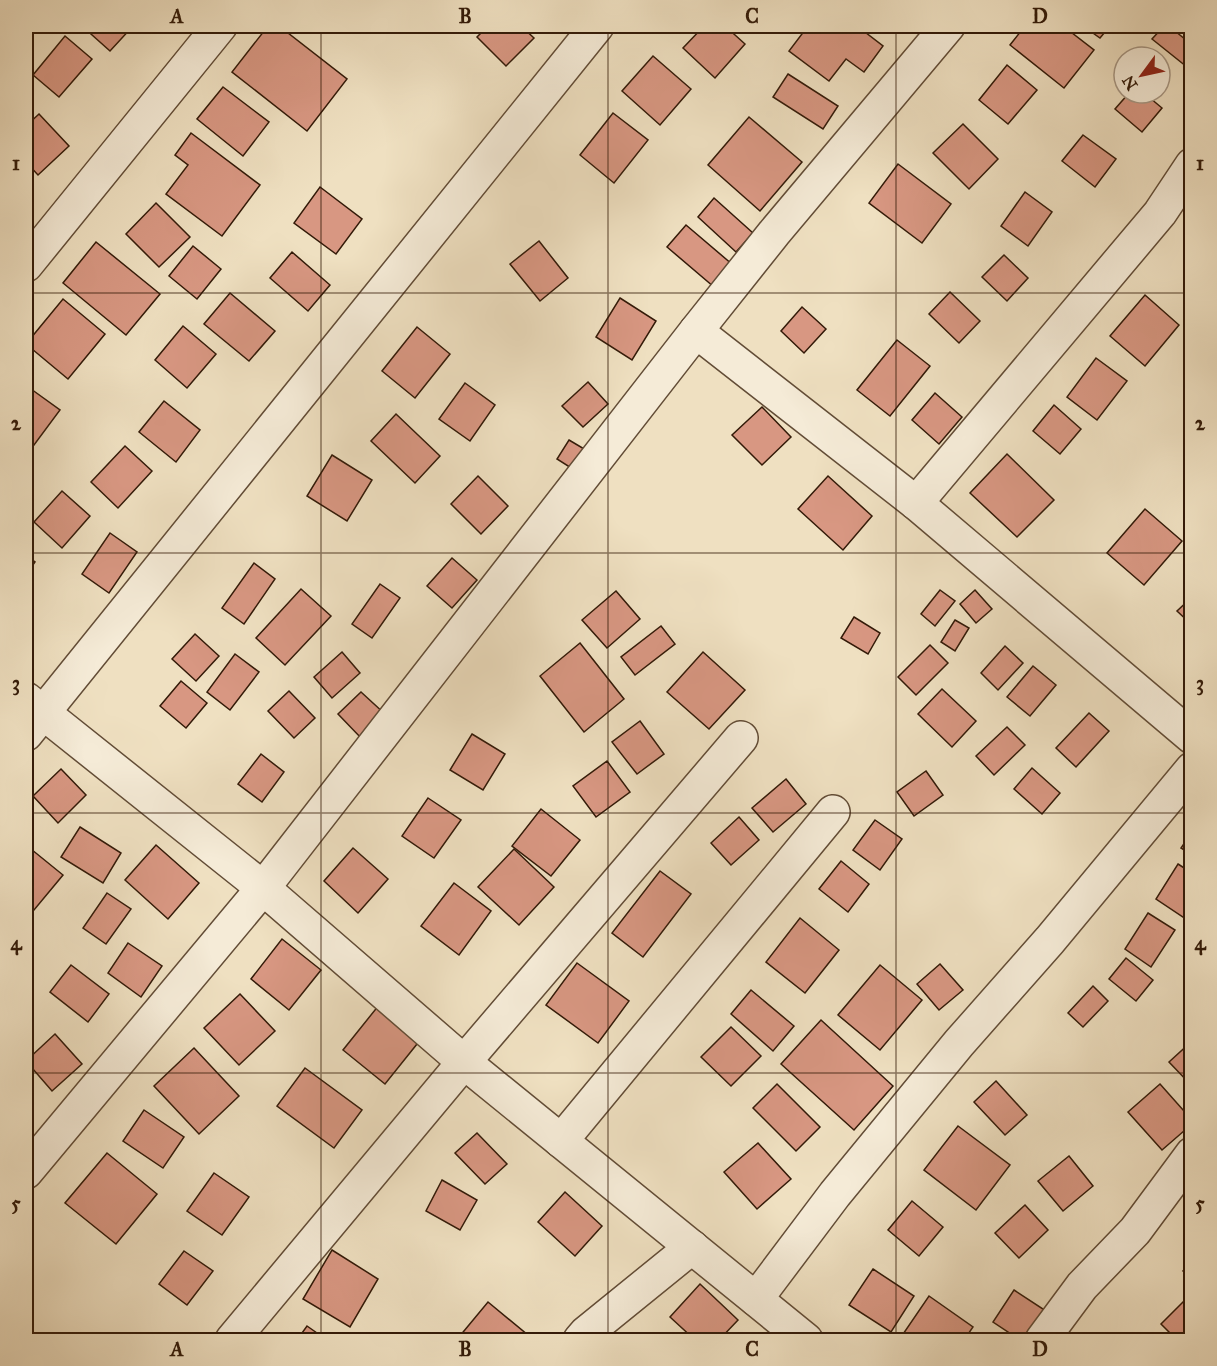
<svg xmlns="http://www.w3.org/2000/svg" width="1217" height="1366" font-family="'IM FELL Great Primer',serif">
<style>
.building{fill:#d89782;stroke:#331a08;stroke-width:1.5}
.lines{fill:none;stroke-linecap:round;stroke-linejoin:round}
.minor-casing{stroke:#624c36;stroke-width:36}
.minor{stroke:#f5ebd7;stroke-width:33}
.grid{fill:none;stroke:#331a08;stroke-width:1.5;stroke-opacity:0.55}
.neatline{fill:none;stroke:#331a08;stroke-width:2}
.grid-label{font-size:20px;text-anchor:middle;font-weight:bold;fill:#331a08}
</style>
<rect width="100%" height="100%" fill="#efe0c1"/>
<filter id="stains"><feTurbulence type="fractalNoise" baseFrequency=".00333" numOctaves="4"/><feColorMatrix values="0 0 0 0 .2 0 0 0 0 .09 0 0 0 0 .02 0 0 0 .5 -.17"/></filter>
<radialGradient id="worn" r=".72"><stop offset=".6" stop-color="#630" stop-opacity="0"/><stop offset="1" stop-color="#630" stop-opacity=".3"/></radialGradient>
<g class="building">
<path d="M82,26H133L110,51Z"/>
<path d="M268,26H279L347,79L307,131L232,72Z"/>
<path d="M488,26H521L534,38L506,66L477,37Z"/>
<path d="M704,26H725L745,44L715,78L683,48Z"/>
<path d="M808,26H857L883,46L864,72L846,59L829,81L789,51Z"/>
<path d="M1025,26H1063L1094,50L1064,88L1010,45Z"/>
<path d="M1083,26H1110L1100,38Z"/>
<path d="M1164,26H1169L1192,45V61L1187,67L1152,39Z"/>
<path d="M65,36L92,59L59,97L33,75Z"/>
<path d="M653,56L691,89L660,125L622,91Z"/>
<path d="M1007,65L1037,90L1008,124L979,100Z"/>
<path d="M788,74L838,106L823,129L773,97Z"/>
<path d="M223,87L269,122L243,156L197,119Z"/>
<path d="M1129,93H1144L1162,108L1142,132L1115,109Z"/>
<path d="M613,113L648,140L614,183L580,155Z"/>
<path d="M39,114L69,146L38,175L26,162V126Z"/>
<path d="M749,117L802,162L760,211L708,165Z"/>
<path d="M963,124L998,159L969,189L933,153Z"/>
<path d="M191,133L260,185L222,236L166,194L188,165L175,155Z"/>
<path d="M1083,135L1116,159L1095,187L1062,161Z"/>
<path d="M898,164L951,204L922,243L869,203Z"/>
<path d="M320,187L362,219L336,254L294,223Z"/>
<path d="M1025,192L1052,212L1028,246L1001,226Z"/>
<path d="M714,198L753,233L736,252L698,217Z"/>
<path d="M156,203L190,237L159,267L126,234Z"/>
<path d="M686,225L733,265L714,287L667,247Z"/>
<path d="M539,241L568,278L540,301L510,264Z"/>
<path d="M96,242L160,294L126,335L63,283Z"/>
<path d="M193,246L221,269L197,299L169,276Z"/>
<path d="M292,252L330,285L308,311L270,278Z"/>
<path d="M1004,255L1028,278L1007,301L982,277Z"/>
<path d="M1192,274V289L1184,284Z"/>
<path d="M950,292L980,321L959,343L929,314Z"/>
<path d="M230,293L275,331L249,361L204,324Z"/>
<path d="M1145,295L1179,325L1145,366L1110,336Z"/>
<path d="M620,298L656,321L632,360L596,337Z"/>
<path d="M63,299L105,334L68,379L26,344Z"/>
<path d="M802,307L826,329L804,353L781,331Z"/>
<path d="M183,326L216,354L187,388L155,360Z"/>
<path d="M417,327L450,354L415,398L382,371Z"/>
<path d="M897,340L930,366L890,416L857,390Z"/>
<path d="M1096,358L1127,381L1097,420L1067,397Z"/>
<path d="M588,382L608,404L583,427L562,406Z"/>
<path d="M465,383L495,405L470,441L439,419Z"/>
<path d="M31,389L60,410L34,445L26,439V397Z"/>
<path d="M935,393L962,417L939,444L912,420Z"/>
<path d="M164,401L200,430L176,462L139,432Z"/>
<path d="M1054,405L1081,429L1060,454L1033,431Z"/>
<path d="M762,407L791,437L762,465L732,435Z"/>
<path d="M396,414L440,456L415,483L371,441Z"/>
<path d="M569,440L591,453L579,473L557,459Z"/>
<path d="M125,446L152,471L118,508L91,482Z"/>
<path d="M1007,454L1054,500L1017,537L970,493Z"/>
<path d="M332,455L372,480L347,521L307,496Z"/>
<path d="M478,476L508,506L481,534L451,504Z"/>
<path d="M828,476L872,516L843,550L798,509Z"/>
<path d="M62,491L90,516L62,548L34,522Z"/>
<path d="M1145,509L1182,541L1144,585L1107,553Z"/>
<path d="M110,533L137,552L109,593L82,574Z"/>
<path d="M26,555L35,562L26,575Z"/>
<path d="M452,558L477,580L452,608L427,586Z"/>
<path d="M254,563L275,579L244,624L222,608Z"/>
<path d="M380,584L400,598L372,638L352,624Z"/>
<path d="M301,589L331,616L285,665L256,638Z"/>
<path d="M940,590L955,601L935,626L921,614Z"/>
<path d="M975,590L992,609L976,623L960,604Z"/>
<path d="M616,591L640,619L607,648L582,620Z"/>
<path d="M1192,597V625L1177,611Z"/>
<path d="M854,617L880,633L868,654L841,638Z"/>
<path d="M955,620L969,628L955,651L941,642Z"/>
<path d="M661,626L675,644L635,675L621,657Z"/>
<path d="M195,634L219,656L196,681L172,659Z"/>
<path d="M580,643L624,699L584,732L540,676Z"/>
<path d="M930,645L948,663L916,695L898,677Z"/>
<path d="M1005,646L1023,663L998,690L981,673Z"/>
<path d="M342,652L360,673L332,698L314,677Z"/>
<path d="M703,652L745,690L709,729L667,692Z"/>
<path d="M235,654L259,672L230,710L207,692Z"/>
<path d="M1033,666L1056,685L1030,716L1007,697Z"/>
<path d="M181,681L207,703L186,728L160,706Z"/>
<path d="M942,689L976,721L952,747L918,714Z"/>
<path d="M289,691L315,718L294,738L268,711Z"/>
<path d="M361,692L386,715L362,739L338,714Z"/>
<path d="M1089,713L1109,731L1076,767L1056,748Z"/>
<path d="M640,721L664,754L637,774L612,742Z"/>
<path d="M1007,727L1025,745L994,775L976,756Z"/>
<path d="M472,734L505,754L483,790L450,770Z"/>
<path d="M261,754L284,772L262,802L238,784Z"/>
<path d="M607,761L630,792L596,817L573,786Z"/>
<path d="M1032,768L1060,793L1042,814L1014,789Z"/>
<path d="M61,769L86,795L58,823L33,796Z"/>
<path d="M926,771L943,795L914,816L897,792Z"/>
<path d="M786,779L806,804L773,832L752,808Z"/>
<path d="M428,798L461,820L434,858L402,836Z"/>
<path d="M541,809L580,840L551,876L512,846Z"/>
<path d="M739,817L759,840L731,865L711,843Z"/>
<path d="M875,820L902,839L880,870L853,850Z"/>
<path d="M80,827L121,853L103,883L61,857Z"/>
<path d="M1192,832V855L1181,848Z"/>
<path d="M26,845L63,875L34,910L26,903Z"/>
<path d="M156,845L199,883L168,919L125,880Z"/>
<path d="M353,848L388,879L358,913L324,881Z"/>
<path d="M514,849L554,887L519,925L478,887Z"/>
<path d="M841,861L869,884L848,912L819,889Z"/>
<path d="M1178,864L1192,873V923L1156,899Z"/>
<path d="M660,871L691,894L643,957L612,933Z"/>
<path d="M454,883L491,911L459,955L421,926Z"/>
<path d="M107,893L131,909L106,944L83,928Z"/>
<path d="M1148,913L1175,930L1151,967L1125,949Z"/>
<path d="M800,918L839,950L805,993L766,962Z"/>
<path d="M282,939L321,970L289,1010L251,979Z"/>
<path d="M128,943L162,966L141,997L108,973Z"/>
<path d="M1126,958L1153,980L1136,1001L1109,979Z"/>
<path d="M577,963L629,1001L598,1043L546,1005Z"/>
<path d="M940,964L963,990L939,1010L917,984Z"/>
<path d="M71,965L109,994L88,1022L50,992Z"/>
<path d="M880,965L922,1000L880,1050L838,1015Z"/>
<path d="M1093,986L1108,1001L1083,1027L1068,1013Z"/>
<path d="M751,990L794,1026L773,1051L731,1014Z"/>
<path d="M240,994L275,1031L239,1065L204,1028Z"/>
<path d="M379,1005L421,1039L385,1084L343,1050Z"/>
<path d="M821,1020L893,1086L854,1130L781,1064Z"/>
<path d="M731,1027L761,1056L731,1086L701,1057Z"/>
<path d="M55,1034L82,1064L52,1091L26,1061Z"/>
<path d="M1191,1042L1192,1082L1190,1084L1169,1062Z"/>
<path d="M194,1048L239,1096L199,1134L154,1086Z"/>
<path d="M305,1068L362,1110L334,1148L277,1106Z"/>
<path d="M996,1081L1027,1115L1005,1135L974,1102Z"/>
<path d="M777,1084L820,1127L796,1151L753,1108Z"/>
<path d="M1160,1084L1192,1120V1124L1162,1150L1128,1112Z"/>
<path d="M144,1110L184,1137L163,1168L123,1141Z"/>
<path d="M958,1126L1010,1165L976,1210L924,1170Z"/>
<path d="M477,1133L507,1164L485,1184L455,1153Z"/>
<path d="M758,1143L791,1179L757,1209L724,1172Z"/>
<path d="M107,1153L157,1194L116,1244L65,1203Z"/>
<path d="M1069,1156L1093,1186L1063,1211L1038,1181Z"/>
<path d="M214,1173L249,1197L222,1235L187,1211Z"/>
<path d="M442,1180L477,1200L460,1230L426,1211Z"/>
<path d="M565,1192L602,1226L575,1256L538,1222Z"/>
<path d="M912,1201L943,1227L919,1256L888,1230Z"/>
<path d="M1025,1205L1048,1230L1019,1258L995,1233Z"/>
<path d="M332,1250L378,1279L350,1327L303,1299Z"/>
<path d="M184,1251L213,1271L187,1305L159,1284Z"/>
<path d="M1192,1261V1279L1183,1271Z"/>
<path d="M873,1269L914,1296L891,1332L849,1305Z"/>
<path d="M700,1284L738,1320L719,1340H695L670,1317Z"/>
<path d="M1014,1290L1046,1311L1026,1340H1020L993,1322Z"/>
<path d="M1192,1293V1329L1177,1340L1161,1324Z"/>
<path d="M929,1296L973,1327L964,1340H899Z"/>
<path d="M488,1302L534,1340H462L459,1337Z"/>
<path d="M307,1326L327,1340H297Z"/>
</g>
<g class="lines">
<g class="minor-casing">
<g id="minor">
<path d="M26,265L220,26"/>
<path d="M696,331L916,503L1192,737"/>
<path d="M916,503L1160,213L1192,165"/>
<path d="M26,699L263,888L464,1062L806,1340"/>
<path d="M26,734L597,26"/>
<path d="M561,1141L833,812"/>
<path d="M26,1172L263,888L696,331L774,233L948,26"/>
<path d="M756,1299L835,1194L959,1043L1050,940L1192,769"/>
<path d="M232,1340L464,1062L741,738"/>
<path d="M580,1340L586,1333L692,1247"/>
<path d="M1042,1340L1082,1286L1135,1231L1192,1154"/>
</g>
</g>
<use href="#minor" class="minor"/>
</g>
<path class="grid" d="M321,26V1340M608,26V1340M896,26V1340M26,293H1192M26,553H1192M26,813H1192M26,1073H1192"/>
<rect width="1217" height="1366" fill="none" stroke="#efe0c1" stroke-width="66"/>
<g transform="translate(1142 75) rotate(237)"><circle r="28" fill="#f5ebd7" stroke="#a79784" stroke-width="1.5"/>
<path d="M0-4.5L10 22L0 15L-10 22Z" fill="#8f2418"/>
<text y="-9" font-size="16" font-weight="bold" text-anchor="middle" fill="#331a08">N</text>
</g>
<rect x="33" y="33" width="1151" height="1300" class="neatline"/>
<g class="grid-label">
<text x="177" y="23">A</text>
<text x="465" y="23">B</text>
<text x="752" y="23">C</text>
<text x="1040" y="23">D</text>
<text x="16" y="170">1</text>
<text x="1200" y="170">1</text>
<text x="16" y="430">2</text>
<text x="1200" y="430">2</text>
<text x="16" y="690">3</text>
<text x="1200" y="690">3</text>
<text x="16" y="950">4</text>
<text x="1200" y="950">4</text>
<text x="16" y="1210">5</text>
<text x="1200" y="1210">5</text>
<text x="177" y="1356">A</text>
<text x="465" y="1356">B</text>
<text x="752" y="1356">C</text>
<text x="1040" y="1356">D</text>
</g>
<rect width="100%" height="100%" filter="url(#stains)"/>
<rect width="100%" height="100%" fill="url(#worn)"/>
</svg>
